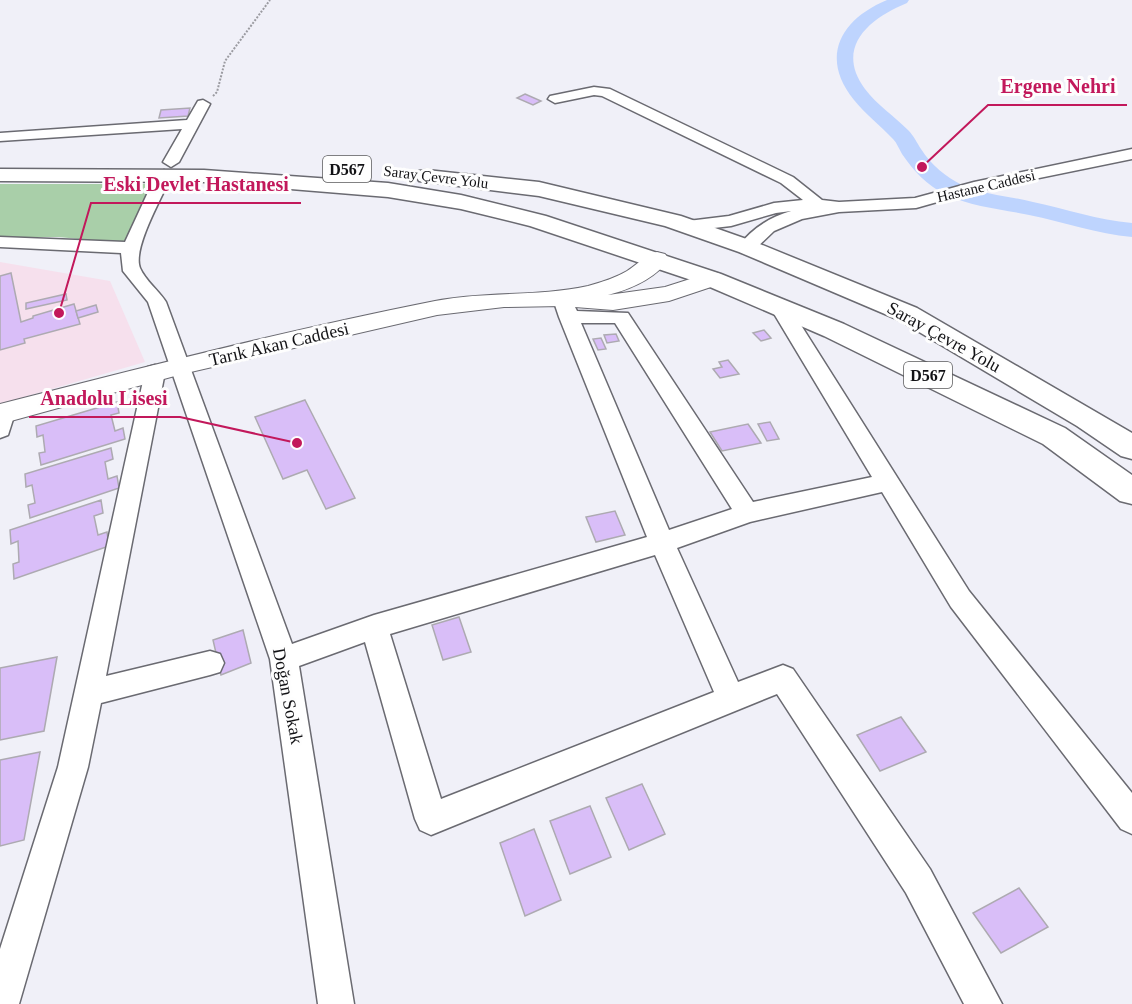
<svg xmlns="http://www.w3.org/2000/svg" width="1132" height="1004" font-family="Georgia,serif">
<style>
.medical{fill:#f6e0ed}
.green{fill:#a9cfa9}
.lines{fill:none;stroke-linecap:round;stroke-linejoin:round}
.river{fill:#bed4fe;fill-rule:evenodd}
.building{fill:#d9bef8;stroke:#adaab1;stroke-width:1.5}
.minor-casing{stroke:#6a6a71;stroke-width:3}
.major-casing{stroke:#6a6a71;stroke-width:2}
.highway-casing{stroke:#6a6a71;stroke-width:3}
.path{stroke:#9b9ba1;stroke-width:2;stroke-dasharray:2 1.5;stroke-linecap:butt}
.minor{fill:#fff;fill-rule:evenodd}
.major{fill:#fff;fill-rule:evenodd}
.highway{fill:#fff;fill-rule:evenodd}
.labels{text-anchor:middle;stroke-width:6;stroke-linejoin:round;paint-order:stroke}
.far-street-label{font-size:15px;fill:#121215;stroke:#fefefe}
.shield{fill:#fefefe;stroke:#59595b;stroke-width:1.5}
.shield-label{font-size:16px;font-weight:bold;fill:#121215}
.street-label{font-size:18px;fill:#121215;stroke:#fefefe}
.leader{fill:none;stroke:#c2185b;stroke-width:2}
.callout-dot{fill:#c2185b;stroke:#fefefe;stroke-width:2}
.callout-label{font-size:20px;text-anchor:middle;font-weight:bold;fill:#c2185b;stroke:#fefefe;stroke-width:6;stroke-linejoin:round;paint-order:stroke}
</style>
<rect width="100%" height="100%" fill="#f0f0f8"/>
<path class="medical" d="M0,262L110,281L145,362L0,404Z"/>
<path class="green" d="M0,184H154L127,244L59,237H0Z"/>
<g class="lines">
<path class="river" d="M887,0H909L907,3C870,18 834,47 865,89C877,105 894,116 908,130C914,136 917,143 921,149C931,165 946,177 962,185C985,195 1010,196 1033,202C1066,209 1098,220 1132,223V237C1097,234 1064,222 1029,215C1001,209 971,207 945,194C926,185 914,171 902,154C899,149 897,143 893,139C880,125 865,114 854,100C819,57 841,19 887,0Z"/>
</g>
<g class="building">
<path d="M525,94L541,101L533,105L517,98Z"/>
<path d="M190,108L188,116L159,118L161,110Z"/>
<path d="M11,273L21,322L33,318V316L74,304L80,324L24,339L25,343L0,350V276Z"/>
<path d="M66,294L67,300L26,309V303Z"/>
<path d="M96,305L98,312L78,318L76,311Z"/>
<path d="M764,330L771,338L761,341L753,333Z"/>
<path d="M616,334L619,341L607,343L604,335Z"/>
<path d="M601,338L606,349L598,350L593,339Z"/>
<path d="M728,360L739,374L720,378L713,369L722,367L719,362Z"/>
<path d="M305,400L355,498L326,509L307,470L283,479L255,417Z"/>
<path d="M117,402L119,413L111,415L115,431L123,428L125,439L41,465L39,453L45,452L43,435L37,437L36,426Z"/>
<path d="M770,422L779,439L767,441L758,424Z"/>
<path d="M748,424L761,443L722,451L710,432Z"/>
<path d="M111,448L113,459L105,462L108,479L117,476L119,488L30,518L28,505L35,503L32,485L26,487L25,474Z"/>
<path d="M101,500L103,513L94,516L98,535L107,532L109,546L14,579L13,564L19,562L18,541L11,544L10,530Z"/>
<path d="M615,511L625,535L596,542L586,517Z"/>
<path d="M459,617L471,652L443,660L432,625Z"/>
<path d="M243,630L251,663L221,675L213,640Z"/>
<path d="M57,657L44,731L0,740V668Z"/>
<path d="M901,717L926,752L880,771L857,735Z"/>
<path d="M40,752L24,840L0,846V760Z"/>
<path d="M642,784L665,834L629,850L606,798Z"/>
<path d="M590,806L611,857L570,874L550,821Z"/>
<path d="M534,829L561,900L525,916L500,843Z"/>
<path d="M1019,888L1048,927L1001,953L973,913Z"/>
</g>
<g class="lines">
<g class="minor-casing">
<g id="minor">
<path d="M594,87L610,89L793,177L822,200L839,202L915,198L974,182L1132,149V159L976,191L916,208L839,212L802,219L774,231L753,251H741L738,247C751,229 770,217 791,211L776,213L731,226L688,231L682,230L680,226L682,222L688,221L729,216L774,203L803,200L781,183L602,96L594,95L555,103L548,99L550,96Z"/>
<path d="M203,100L210,104L179,162L171,167L163,162L182,129L0,141V133L187,120L198,101Z"/>
<path d="M164,170L172,175C163,195 132,249 140,268C145,280 159,291 166,302L292,644L374,615L647,537L559,317L553,299L555,295H569L577,311L628,313L753,502L872,477L770,307L773,303H787L969,591L1132,793V834L1121,829L951,607L882,492L750,522L677,548L738,682L783,665L793,669L930,869L1002,1004H964L906,893L777,694L431,835L420,830L415,819L365,642L299,666L354,1004H318L270,659L148,302L123,271L121,253L0,247V237L125,242L156,175ZM581,323H615L732,509L669,530ZM655,555L714,692L441,799L390,634Z"/>
<path d="M155,365L162,367L165,372L106,676L210,651L220,654L224,663L220,672L210,675L101,703L88,767L19,1004H0V949L58,767L145,372L148,367Z"/>
<path d="M4,406L12,408L15,413L8,435L0,438V407Z"/>
</g>
</g>
<g class="major-casing">
<path id="major" d="M657,252L665,254L669,259C655,279 631,289 608,295L665,287L712,272L720,274L724,279L720,284L669,301L613,310L562,306L504,307L437,315L182,374L0,424V404C144,367 289,330 435,301C486,291 538,297 588,286C602,282 615,278 627,271C637,265 645,255 657,252Z"/>
</g>
<g class="highway-casing">
<g id="highway">
<path d="M0,169L204,170L388,183L461,195L546,216L721,274L844,324L1065,428L1132,475V504L1120,501L1043,444L824,336L703,284L530,226L461,209L388,197L204,182L0,181Z"/>
<path d="M427,170L539,182L681,216L755,242L917,308L1132,433V459L1121,456L1077,426L899,320L739,252L665,226L539,196L419,181L416,176L419,171Z"/>
</g>
</g>
<path class="path" d="M213,96L217,92L225,61L270,0"/>
<use href="#minor" class="minor"/>
<use href="#major" class="major"/>
<use href="#highway" class="highway"/>
</g>
<g class="labels">
<g class="far-street-label">
<text transform="translate(436 177) rotate(7)" y="5">Saray Çevre Yolu</text>
<text transform="translate(986 186) rotate(-13)" y="5">Hastane Caddesi</text>
</g>
<g class="shield">
<rect x="323" y="156" width="48" height="26" rx="4.5"/>
<rect x="904" y="362" width="48" height="26" rx="4.5"/>
</g>
<g class="shield-label">
<text x="347" y="175">D567</text>
<text x="928" y="381">D567</text>
</g>
<g class="street-label">
<text transform="translate(944 337) rotate(29)" y="6">Saray Çevre Yolu</text>
<text transform="translate(279 344) rotate(-13)" y="6">Tarık Akan Caddesi</text>
<text transform="translate(288 696) rotate(79)" y="6">Doğan Sokak</text>
</g>
</g>
<path class="leader" d="M922 167L988 105H1127M59 313L91 203H301M297 443L180 417H29"/>
<g class="callout-dot">
<circle cx="922" cy="167" r="6"/>
<circle cx="59" cy="313" r="6"/>
<circle cx="297" cy="443" r="6"/>
</g>
<g class="callout-label">
<text x="1058" y="93">Ergene Nehri</text>
<text x="196" y="191">Eski Devlet Hastanesi</text>
<text x="104" y="405">Anadolu Lisesi</text>
</g>
</svg>
